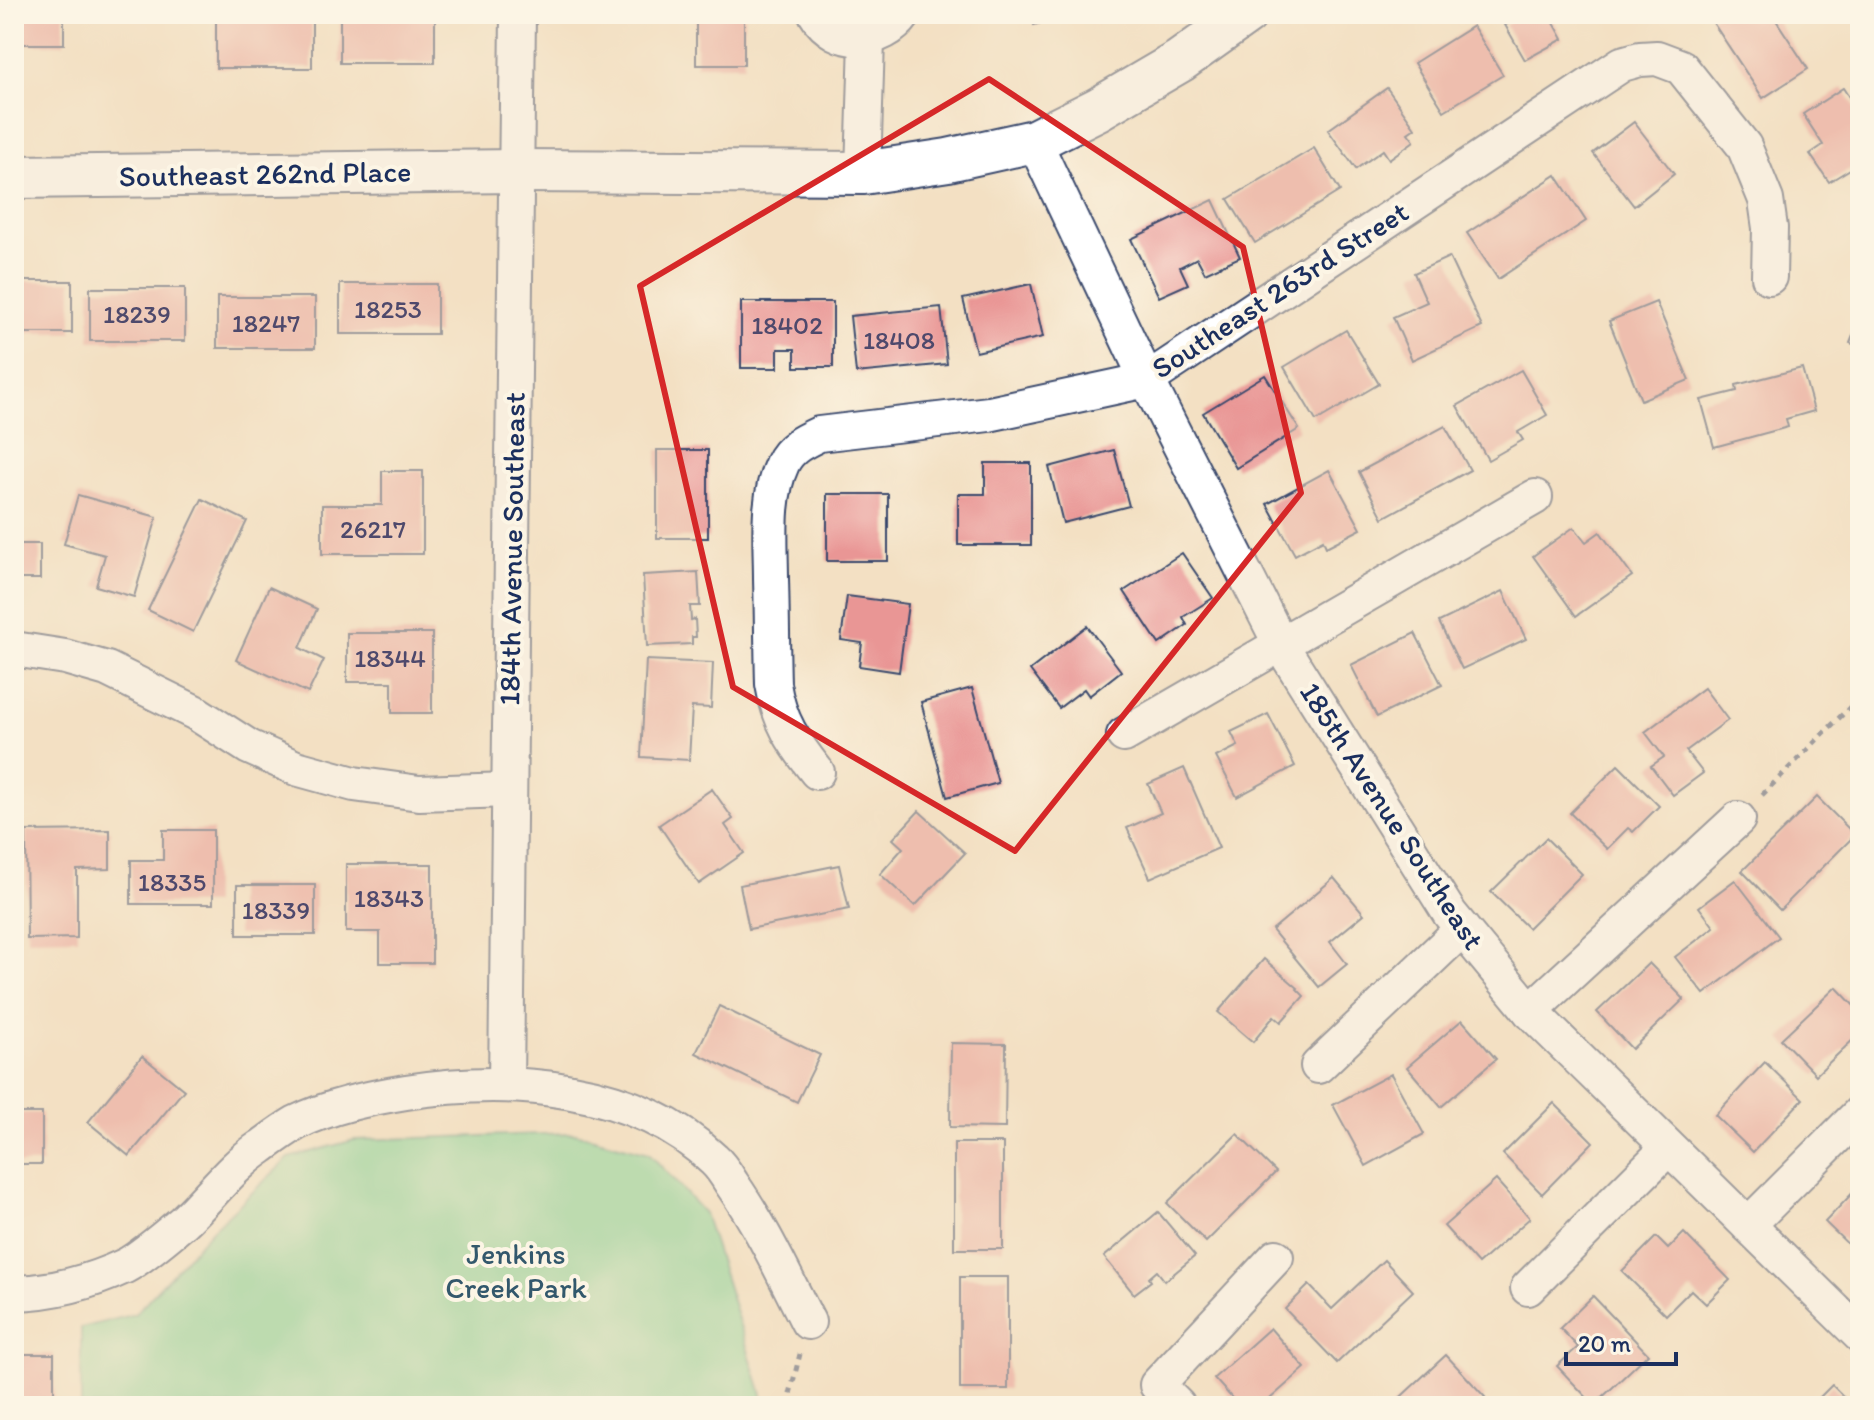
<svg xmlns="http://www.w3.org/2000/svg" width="1874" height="1420" font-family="Itim,sans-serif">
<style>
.green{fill:#7cd498;stroke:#4c827b;stroke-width:2}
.building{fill:#e99695}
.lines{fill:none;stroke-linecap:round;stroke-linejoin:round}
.minor-casing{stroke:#3b4a6d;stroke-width:38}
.tertiary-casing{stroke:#3b4a6d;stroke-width:46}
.path{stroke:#3b4a6d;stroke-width:5;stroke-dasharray:6 6;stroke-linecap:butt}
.minor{stroke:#fff;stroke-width:34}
.tertiary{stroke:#fff;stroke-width:42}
.marked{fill:none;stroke:#d62828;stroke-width:6;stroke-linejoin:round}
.labels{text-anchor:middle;stroke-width:8;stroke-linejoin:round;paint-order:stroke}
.number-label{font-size:26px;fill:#4e496c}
.street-label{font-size:30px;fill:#1b2f5e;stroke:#fcf5e5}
.park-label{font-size:30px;fill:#33586c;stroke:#fcf5e5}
</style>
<rect width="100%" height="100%" fill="#fcf5e5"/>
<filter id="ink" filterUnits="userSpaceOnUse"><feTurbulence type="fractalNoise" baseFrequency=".0125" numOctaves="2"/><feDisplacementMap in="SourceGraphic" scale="16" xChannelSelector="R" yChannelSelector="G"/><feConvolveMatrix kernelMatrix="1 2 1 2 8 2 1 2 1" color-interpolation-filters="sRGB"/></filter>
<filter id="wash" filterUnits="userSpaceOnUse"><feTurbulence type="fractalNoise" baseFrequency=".006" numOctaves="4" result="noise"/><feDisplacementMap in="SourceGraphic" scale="32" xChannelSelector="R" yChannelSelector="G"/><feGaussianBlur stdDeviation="1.8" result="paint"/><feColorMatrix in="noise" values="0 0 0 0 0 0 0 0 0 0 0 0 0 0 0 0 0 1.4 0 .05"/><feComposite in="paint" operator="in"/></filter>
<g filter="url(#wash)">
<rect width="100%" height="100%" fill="#f3e0c3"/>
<path class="green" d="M575,1133L649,1153L704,1213L762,1394V1406H81V1328L135,1314L212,1230L289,1158L354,1140Z"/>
<g id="blocks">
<g class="building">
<rect x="14" y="14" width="50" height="30"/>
<rect x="340" y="14" width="95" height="49"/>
<rect x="696" y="14" width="48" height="51"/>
<path d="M1031,14H1069V15L1034,25Z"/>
<path d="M1514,14H1549L1563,39L1525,60L1505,25L1517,19Z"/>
<path d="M1717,14H1772L1808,69L1763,98L1710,18Z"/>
<rect x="216" y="15" width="96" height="53"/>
<path d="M1473,26L1503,75L1444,111L1414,63Z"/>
<path d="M1387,88L1415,128L1408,133L1414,141L1389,159L1383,150L1356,169L1328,130Z"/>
<path d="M1843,88L1860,114V163L1829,182L1810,154L1823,145L1803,114Z"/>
<path d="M1634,122L1674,174L1634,206L1593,153Z"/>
<path d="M1314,148L1340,191L1255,243L1228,199Z"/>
<path d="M1556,175L1586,221L1498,279L1467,233Z"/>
<path d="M1213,200L1240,257L1205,273L1197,258L1180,267L1188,284L1159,297L1131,239Z"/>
<path d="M1449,257L1482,327L1412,360L1393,317L1427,302L1414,273Z"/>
<rect x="14" y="281" width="58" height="52"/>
<rect x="340" y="284" width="97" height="50"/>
<path d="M1031,284L1043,337L976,352L963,299Z"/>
<rect x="90" y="288" width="95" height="53"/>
<rect x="217" y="297" width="98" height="51"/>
<path d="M741,302H833V367H795V349H778V368H741Z"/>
<path d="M1656,302L1689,380L1641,400L1609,321Z"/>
<path d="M941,307L947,364L856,373L850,316Z"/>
<path d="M1860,318V347L1850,343Z"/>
<path d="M1346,330L1379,384L1316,421L1284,367Z"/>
<path d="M1802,368L1814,411L1786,419L1788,427L1714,447L1701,400L1737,391L1736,385Z"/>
<path d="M1521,370L1547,415L1518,432L1523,440L1488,460L1457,406Z"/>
<path d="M1265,375L1299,429L1236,468L1203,413Z"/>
<path d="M1445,426L1470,470L1383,518L1359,472Z"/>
<rect x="657" y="450" width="51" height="88"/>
<path d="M1114,450L1129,506L1063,523L1049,467Z"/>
<path d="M985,463H1031V545H958V494H985Z"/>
<path d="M1329,470L1361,529L1326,547L1323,540L1295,555L1267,504Z"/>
<path d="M382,471H423V554H322V505H382Z"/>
<rect x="827" y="494" width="61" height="67"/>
<path d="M78,495L157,517L134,597L96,586L105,555L64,544Z"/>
<path d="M202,499L247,521L193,632L148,610Z"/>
<path d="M1574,527L1586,542L1600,532L1632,576L1576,616L1533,556Z"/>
<rect x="14" y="544" width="26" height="35"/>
<path d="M1182,553L1213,598L1183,617L1187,625L1159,644L1124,591Z"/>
<path d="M698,572L700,606H690L691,620L695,619L696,637H692V644L647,646L643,575Z"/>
<path d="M269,587L317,609L300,648L324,660L308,693L236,660Z"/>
<path d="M1503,591L1526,639L1462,669L1439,622Z"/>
<path d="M847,596L908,604L899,672L859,666L862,643L841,640Z"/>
<path d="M1087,626L1121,671L1089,696L1084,689L1059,708L1030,670Z"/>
<path d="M347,633H432V713H392V682H347Z"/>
<path d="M1415,633L1442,685L1377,717L1351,665Z"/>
<path d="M646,660L713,663L711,708L692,707L689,760L641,757Z"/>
<path d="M972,688L998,783L947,797L921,702Z"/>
<path d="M1704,688L1728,720L1686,751L1703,773L1673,795L1651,766L1664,757L1645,732Z"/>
<path d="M1268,714L1295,766L1237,797L1216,757L1238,746L1231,732Z"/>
<path d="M1618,765L1659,806L1633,832L1628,828L1607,849L1570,813Z"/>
<path d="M1184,768L1219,848L1150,878L1127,828L1161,813L1148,784Z"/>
<path d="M712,789L733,819L725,825L744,853L699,884L659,825Z"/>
<path d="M1817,797L1855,835L1780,910L1742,871Z"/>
<path d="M919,811L965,853L915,906L880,874L903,848L893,839Z"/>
<path d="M110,830V869L77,870V938L27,939L26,831Z"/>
<path d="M163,830H213V904H131V860H163Z"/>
<path d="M1546,838L1582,874L1528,928L1491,892Z"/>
<path d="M346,864H432V963H380V932H346Z"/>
<path d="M839,865L849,909L749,929L740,885Z"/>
<path d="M1334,878L1364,914L1330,942L1347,964L1319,987L1272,930Z"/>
<path d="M1735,880L1779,937L1704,994L1675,957L1714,927L1699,907Z"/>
<rect x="237" y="885" width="78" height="50"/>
<path d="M1264,959L1298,988L1297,989L1304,996L1281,1022L1274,1016L1253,1042L1218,1012Z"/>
<path d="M1649,963L1684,999L1632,1049L1597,1012Z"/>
<path d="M1836,987L1860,1012V1033L1816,1075L1781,1039Z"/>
<path d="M719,1006L820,1055L797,1102L696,1053Z"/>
<path d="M1462,1020L1496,1059L1441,1107L1407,1067Z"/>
<path d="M951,1043L1006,1044L1005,1128L950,1127Z"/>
<path d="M142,1056L184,1090L129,1156L88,1122Z"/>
<path d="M1765,1062L1803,1099L1753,1152L1715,1115Z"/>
<path d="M1391,1074L1424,1134L1366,1166L1333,1105Z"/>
<path d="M1554,1103L1593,1142L1542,1194L1503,1154Z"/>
<rect x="14" y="1113" width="28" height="51"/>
<path d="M1237,1134L1276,1172L1206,1242L1167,1203Z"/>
<rect x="954" y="1143" width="49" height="106"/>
<path d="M1496,1180L1530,1218L1478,1264L1444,1226Z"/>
<path d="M1860,1185V1256L1825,1222Z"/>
<path d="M1158,1212L1195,1256L1165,1281L1157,1271L1149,1278L1151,1281L1134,1294L1104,1257Z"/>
<path d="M1684,1233L1730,1280L1706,1304L1691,1290L1666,1315L1622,1271L1656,1237L1668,1249Z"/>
<path d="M1384,1260L1413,1291L1337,1363L1285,1309L1309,1285L1332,1309Z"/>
<rect x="960" y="1277" width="48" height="112"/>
<path d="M1593,1296L1648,1354L1594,1405L1557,1366L1578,1347L1560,1328Z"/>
<path d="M1270,1328L1305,1368L1262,1406H1239L1214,1378Z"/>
<rect x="14" y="1354" width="40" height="52"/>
<path d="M1446,1355L1485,1397L1476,1406H1391Z"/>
<path d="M1832,1385L1853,1406H1811Z"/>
</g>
</g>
</g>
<g filter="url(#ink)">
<use href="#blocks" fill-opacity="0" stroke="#3b4a6d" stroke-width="2"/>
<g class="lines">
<g class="minor-casing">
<g id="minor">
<path d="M816,14C836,48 883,44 904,14"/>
<path d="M1034,141L1147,380L1281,645L1450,914L1530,1011L1860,1335"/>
<path d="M863,173L867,39"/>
<path d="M14,649L65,657L107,669L196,713L249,747L296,768L354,784L419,793L509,790"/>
<path d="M1124,735L1535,497"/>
<path d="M817,772C794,743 779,721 773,684C772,649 772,614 771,579C771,542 766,498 782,464C789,448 804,441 819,434L989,414L1147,380L1622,64L1640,59L1657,58L1681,67L1744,146L1766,200L1770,228L1769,277"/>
<path d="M1530,1011L1738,819"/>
<path d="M1318,1066L1462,929"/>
<path d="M506,1085L518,14"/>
<path d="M1748,1225L1860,1113"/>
<path d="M1528,1288L1668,1148"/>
<path d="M14,1293C52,1292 91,1282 125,1266C139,1259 170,1233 183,1222C209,1198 231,1167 261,1147C272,1139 284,1130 296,1123C330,1106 369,1098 406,1092C509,1076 635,1084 714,1160C721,1166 727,1176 732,1184C762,1227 784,1275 808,1322"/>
<path d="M1178,1406L1157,1385L1276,1257"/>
</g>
</g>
<g class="tertiary-casing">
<path id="tertiary" d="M14,177L517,171L863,173L948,160L1034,141L1098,109L1180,61L1246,14"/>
</g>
<g class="path">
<path d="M1762,795L1860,697"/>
<path d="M787,1406L800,1354"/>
</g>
<use href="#minor" class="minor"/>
<use href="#tertiary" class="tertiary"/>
</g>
</g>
<path d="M0 0H1874V1420H0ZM989,79L1243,247L1301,493L1015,851L733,687L640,286Z" fill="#f3e0c3" fill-opacity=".55" fill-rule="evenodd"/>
<path class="marked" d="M989,79L1243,247L1301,493L1015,851L733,687L640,286Z"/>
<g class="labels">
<g class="number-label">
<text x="388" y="318">18253</text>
<text x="137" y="323">18239</text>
<text x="266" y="332">18247</text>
<text x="787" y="334">18402</text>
<text x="899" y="349">18408</text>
<text x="373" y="538">26217</text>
<text x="390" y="667">18344</text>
<text x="172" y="891">18335</text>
<text x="389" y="907">18343</text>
<text x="276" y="919">18339</text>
</g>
<g class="street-label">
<text transform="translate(265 174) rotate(-1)" y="10">Southeast 262nd Place</text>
<text transform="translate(1280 290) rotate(-33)" y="10">Southeast 263rd Street</text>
<text transform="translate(512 549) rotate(-89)" y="10">184th Avenue Southeast</text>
<text transform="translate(1392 816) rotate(57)" y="10">185th Avenue Southeast</text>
</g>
<g class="park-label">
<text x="516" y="1264">Jenkins<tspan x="516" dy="34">Creek Park</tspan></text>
</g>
</g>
<rect width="1874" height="1420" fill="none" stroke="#fcf5e5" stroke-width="48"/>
<path d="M1566 1352v12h110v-12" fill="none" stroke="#1b2f5e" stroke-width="4"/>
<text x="1578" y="1352" font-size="24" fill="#1b2f5e" stroke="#fcf5e5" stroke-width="6" paint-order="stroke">20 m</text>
</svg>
